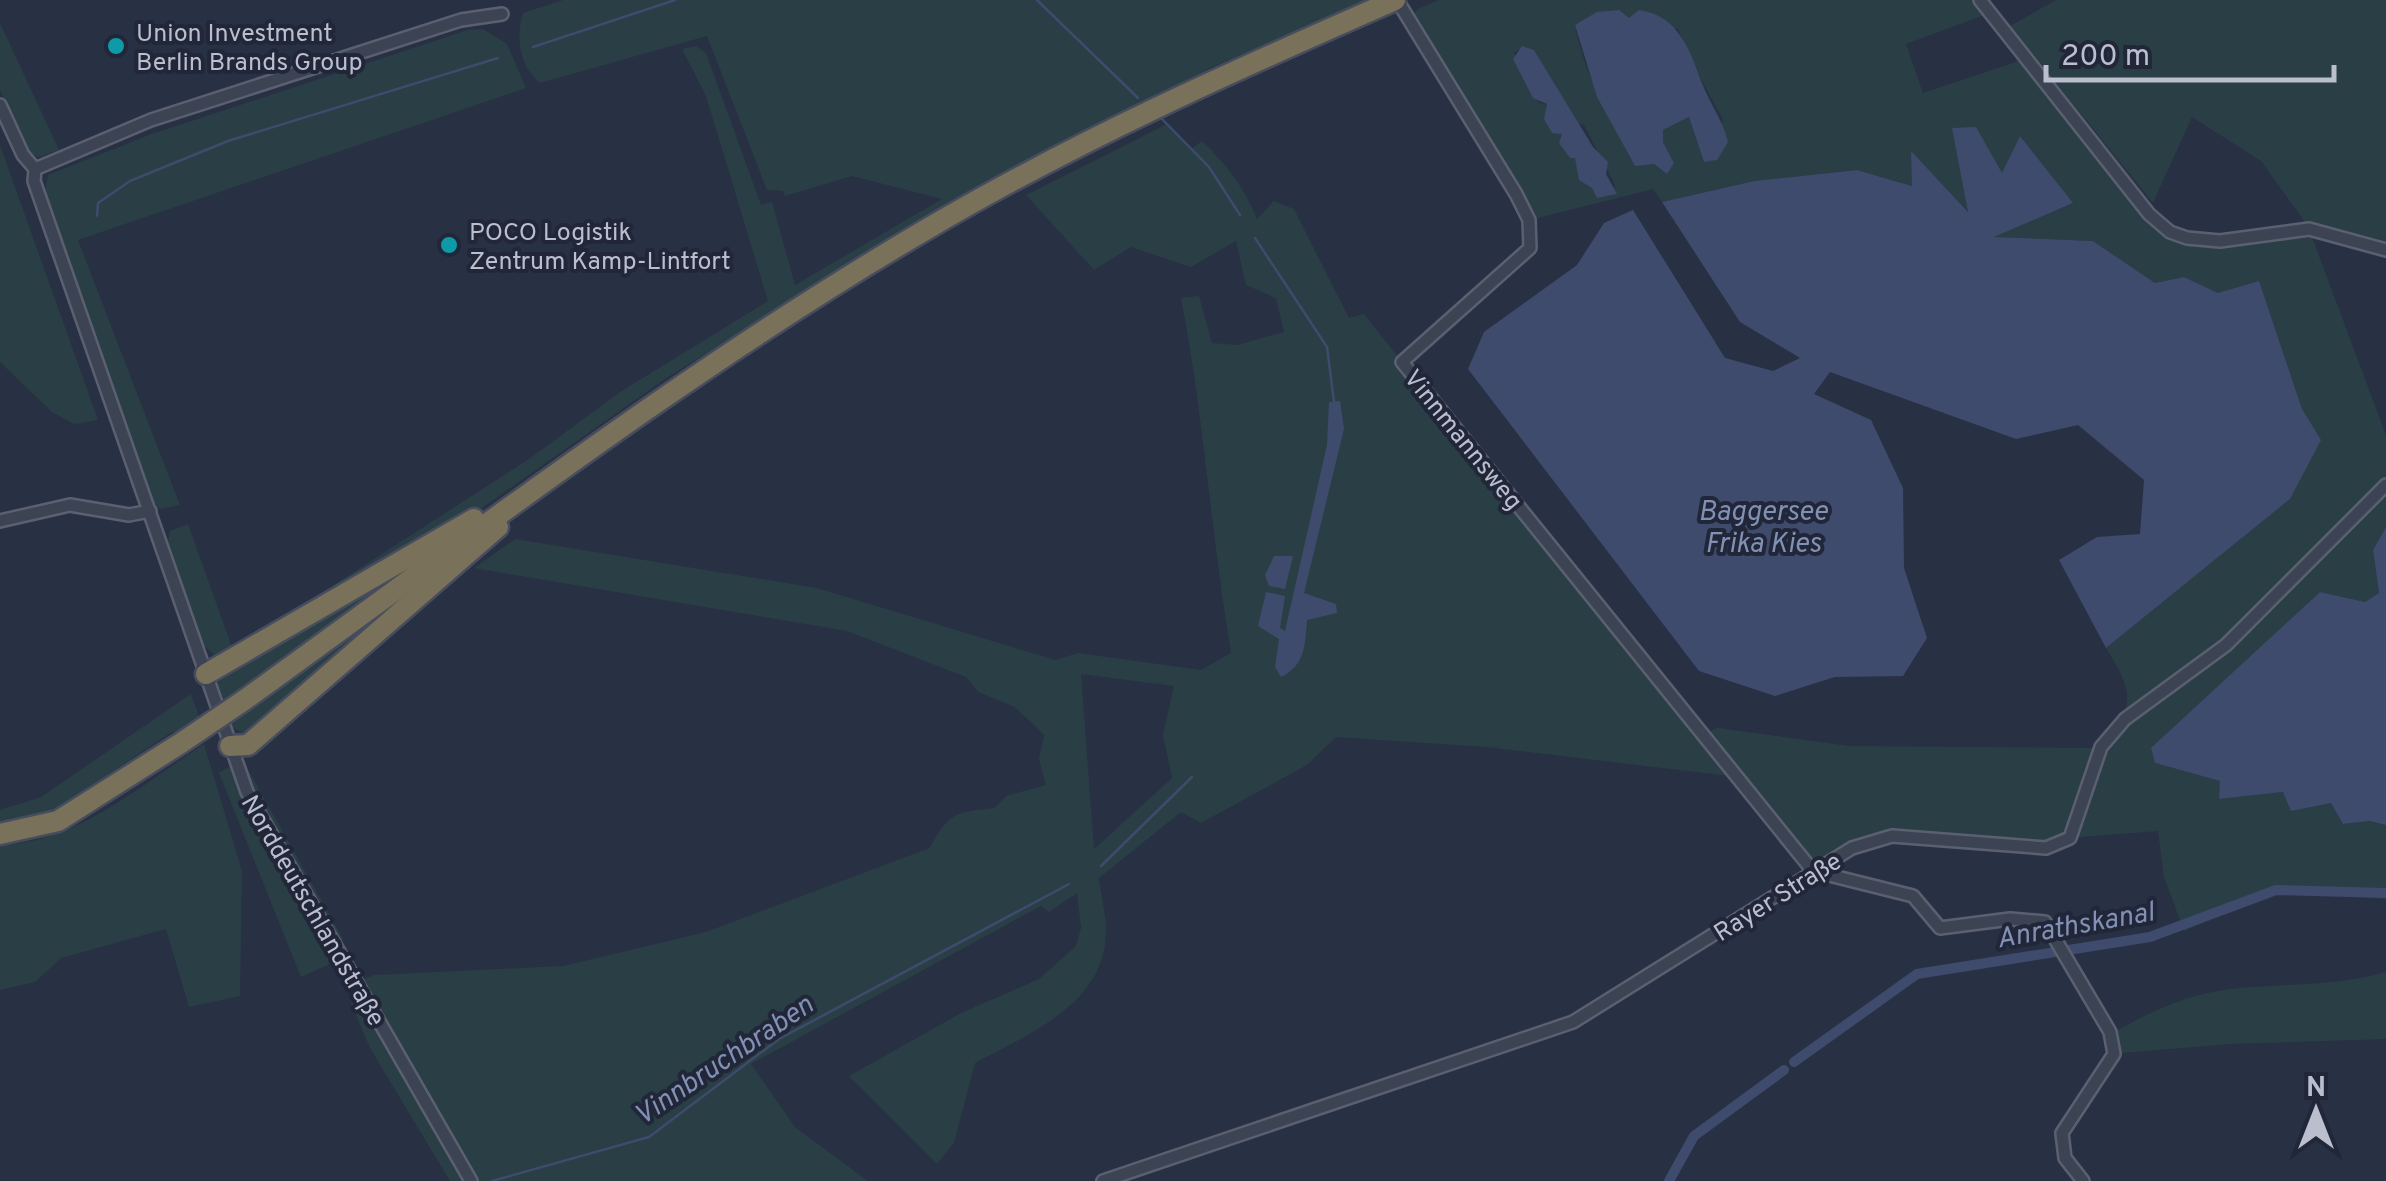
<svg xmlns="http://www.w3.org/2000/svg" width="2386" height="1181" font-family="Overpass,sans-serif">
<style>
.green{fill:#2a3e45;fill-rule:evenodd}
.water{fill:#3e4b6c}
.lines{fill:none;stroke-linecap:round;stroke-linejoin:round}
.stream{stroke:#3e4b6c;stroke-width:2.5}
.canal{stroke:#3e4b6c;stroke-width:10}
.street-casing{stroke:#5b6071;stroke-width:16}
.highway-casing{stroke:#474d5e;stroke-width:25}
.street{stroke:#3c4353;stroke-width:11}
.highway{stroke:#797159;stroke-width:20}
.highway-bridge-casing{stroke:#474d5e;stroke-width:25;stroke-linecap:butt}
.highway-bridge{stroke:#797159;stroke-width:20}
.culture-dot{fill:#0f9aa8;stroke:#212739;stroke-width:4}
.labels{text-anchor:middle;stroke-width:8;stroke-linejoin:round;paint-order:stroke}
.poi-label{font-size:25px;fill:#babecd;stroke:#212739;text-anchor:start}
.street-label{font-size:25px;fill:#babecd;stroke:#212739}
.water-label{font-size:28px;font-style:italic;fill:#8290b3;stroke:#212739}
</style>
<rect width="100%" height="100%" fill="#283044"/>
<g class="green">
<path d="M563,0H1369L1210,68L950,205L668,377L482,508L237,652L216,656L202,644L168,542L170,531L188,524L233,650L529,459L620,392L768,301L706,96L682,49L696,46L706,53L761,205L772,202L795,285L942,199L852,176L785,196L783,191L767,190L707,36L540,83C518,64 516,38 523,13Z"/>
<path d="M1439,0H1980L1990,13L1906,44L1923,93L2025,59L2149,214L2187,238L2309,229L2386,435V527L2373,550L2379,593L2365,602L2320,592L2155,763L2221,781L2220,799L2283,792L2331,802L2343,824L2370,821L2386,825V899L2273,892L2184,931L2164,877L2158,831L2070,838L2046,848L1892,836L1813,871L1730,776L1486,747L1336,737L1307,765L1201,823L1181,812L1099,878C1101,895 1106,914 1106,932C1105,1004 1029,1034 975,1063L954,1143L937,1164L849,1076L961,1013L1039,979L1076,946L1081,928L1077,893L1049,912L1041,906L751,1064L795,1127L868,1181H450L370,1048L351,1003L353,982L375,975L563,966L706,932L930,848C948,812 956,812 995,808L1006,796L1046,785L1039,759L1044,735L1015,707L978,692L966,677L847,631L474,568L515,539L817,588L1055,660L1078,653L1201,670L1231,653C1211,535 1204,416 1181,298L1199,296L1212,343L1237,345L1284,332L1276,298L1246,285L1236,241L1191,267L1131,247L1094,270L1026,195L1167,124L1191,149L1202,141C1226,164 1245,188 1257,219L1274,201L1294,209L1349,318L1364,314L1699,735L1718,728L1849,746L2101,748C2136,706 2134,693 2106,648L2290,499L2302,409L2259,282L2218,293L2184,277L2155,283L2093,241L1991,237L2072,204L2020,137L2003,174L1969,213L1912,153L1913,186L1857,170L1754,181L1662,202L1653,189L1529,220L1408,20L1418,9ZM1629,18L1678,29C1690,61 1707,90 1723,120L1704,162L1689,117L1663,130V142L1674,163L1666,173L1654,164L1631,160C1610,114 1584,76 1575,25ZM1519,50H1534L1578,123L1584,125L1615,185L1611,196H1600L1592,188L1546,104L1539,103L1514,53ZM1081,674L1174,686L1163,735L1172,778L1094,849Z"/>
<path d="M2056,0H2386V243L2305,222L2261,161L2192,117L2153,203L2010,26Z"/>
<path d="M0,23L59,150L38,157L28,152L0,90Z"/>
<path d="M483,29L507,44L526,88L78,240L180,505L160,509L153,502L45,191L48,175L149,135L468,30Z"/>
<path d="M0,145L98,420L74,424L52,412L0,362Z"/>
<path d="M432,554L223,700L218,684L223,674Z"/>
<path d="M405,598L246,734L233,728L230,723Z"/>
<path d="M191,694L203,728L172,732L57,808L36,818L0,825V810L41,797Z"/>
<path d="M204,744L242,871L240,996L189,1007L166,929L61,958L35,982L0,990V845C76,843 143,784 204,744Z"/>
<path d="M242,759L343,939L339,960L301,977L219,773Z"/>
<path d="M2386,972V1039L2230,1044L2111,1054L2107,1036C2145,1014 2186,994 2231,989C2284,983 2334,987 2386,972Z"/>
</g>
<g class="water">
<path d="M1619,10L1629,18L1639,10C1680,16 1690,52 1702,83C1710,104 1723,120 1728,142L1717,160L1704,162L1689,117L1663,130V142L1674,163L1667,174L1654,164L1635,166L1597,97L1575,25L1597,12Z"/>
<path d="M1522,46L1534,50L1593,147L1608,162L1606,174L1617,194L1597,198L1592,188L1579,180L1575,158H1570L1559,143L1562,134L1552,133L1544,119L1547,104L1533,98L1513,59Z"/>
<path d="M1976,127L2002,173L2020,136L2073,203L1994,237L2093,241L2155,283L2184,277L2218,293L2259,281L2302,409L2321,440L2290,499L2106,648L2059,560L2097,537L2140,534L2144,480L2078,425L2016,439L1830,372L1814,394L1871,420L1903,488L1904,568L1927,638L1903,676L1835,677L1775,696L1699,671L1468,369L1484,332L1577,265L1604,223L1633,210L1725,358L1773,371L1800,358L1740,322L1662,202L1754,181L1857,170L1912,186L1911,151L1968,212L1952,128Z"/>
<path d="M1340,401L1344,429L1304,593L1336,604L1337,613L1307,620C1305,644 1306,665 1281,677L1275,667L1279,639L1258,626L1266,592L1285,596L1280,628L1285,631L1327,445L1329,402Z"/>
<path d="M2386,527V825L2370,821L2343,824L2331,803L2291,811L2283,792L2219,799L2220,781L2155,763L2151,748L2320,592L2365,602L2379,593L2373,550Z"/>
<path d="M1274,556H1293L1285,589L1269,586L1265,575Z"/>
</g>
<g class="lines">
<g class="stream">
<path d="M1037,0L1138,98"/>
<path d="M533,47L675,0"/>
<path d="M1161,118L1209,167L1240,215"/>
<path d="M97,216L98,203L130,181L228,141L498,58"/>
<path d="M1255,238L1327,347L1334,402"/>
<path d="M1101,866L1192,777"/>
<path d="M492,1181L649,1137L779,1039L1069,884"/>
</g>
<g class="canal">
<path d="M1794,1062L1917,974L2150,937L2276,890L2386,893"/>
<path d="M1669,1181L1694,1136L1784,1070"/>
</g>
<g class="street-casing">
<g id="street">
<path d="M1397,0L1516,194L1529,220L1530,248L1402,362L1813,871"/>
<path d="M1980,0L2149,214L2170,232L2187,238L2220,241L2309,229L2386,250"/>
<path d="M0,105L23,155L35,169L34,181L247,792L471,1181"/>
<path d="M35,169L151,120L461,20L502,14"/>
<path d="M0,521L70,505L129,515L150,511"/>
<path d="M1813,871L1913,896L1940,928L2010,919L2045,922L2110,1032L2114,1054L2062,1133L2065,1158L2083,1181"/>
<path d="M1103,1181L1573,1022L1852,848L1892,836L2046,848L2070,838L2101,747L2125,719L2226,645L2386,485"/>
</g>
</g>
<g class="highway-casing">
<g id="highway">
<path d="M206,674L474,519"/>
<path d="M243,701C468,539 688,369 927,229C1078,140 1235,70 1395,0"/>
<path d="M230,746L248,745L498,527"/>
<path d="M0,834L58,821L181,743"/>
</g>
</g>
<use href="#street" class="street"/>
<use href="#highway" class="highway"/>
<g class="highway-bridge-casing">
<path id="highway-bridge" d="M181,743L243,701"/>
</g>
<use href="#highway-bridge" class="highway-bridge"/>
</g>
<g class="culture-dot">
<circle cx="116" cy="46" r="10"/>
<circle cx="449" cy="245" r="10"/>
</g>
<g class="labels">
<g class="poi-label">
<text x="136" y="41">Union Investment<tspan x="136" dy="29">Berlin Brands Group</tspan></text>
<text x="469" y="240">POCO Logistik<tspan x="469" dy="29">Zentrum Kamp-Lintfort</tspan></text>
</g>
<g class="street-label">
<text transform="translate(1464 439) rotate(51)" y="9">Vinnmannsweg</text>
<text transform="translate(1777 896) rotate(-32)" y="9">Rayer Straße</text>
<text transform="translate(314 910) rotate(60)" y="9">Norddeutschlandstraße</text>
</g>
<g class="water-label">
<text x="1763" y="520">Baggersee<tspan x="1763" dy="32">Frika Kies</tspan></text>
<text transform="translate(2075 924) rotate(-10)" y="10">Anrathskanal</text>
<text transform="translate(723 1059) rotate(-34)" y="10">Vinnbruchbraben</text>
</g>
</g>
<g transform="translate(2316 1111)" stroke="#212739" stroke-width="8" paint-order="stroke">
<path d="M0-8L18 38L0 25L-18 38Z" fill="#babecd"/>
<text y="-15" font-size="28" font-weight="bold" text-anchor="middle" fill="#babecd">N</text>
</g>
<path d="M2046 65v15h288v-15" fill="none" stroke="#babecd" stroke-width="5"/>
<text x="2061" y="65" font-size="30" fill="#babecd" stroke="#212739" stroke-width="8" paint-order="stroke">200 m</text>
</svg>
